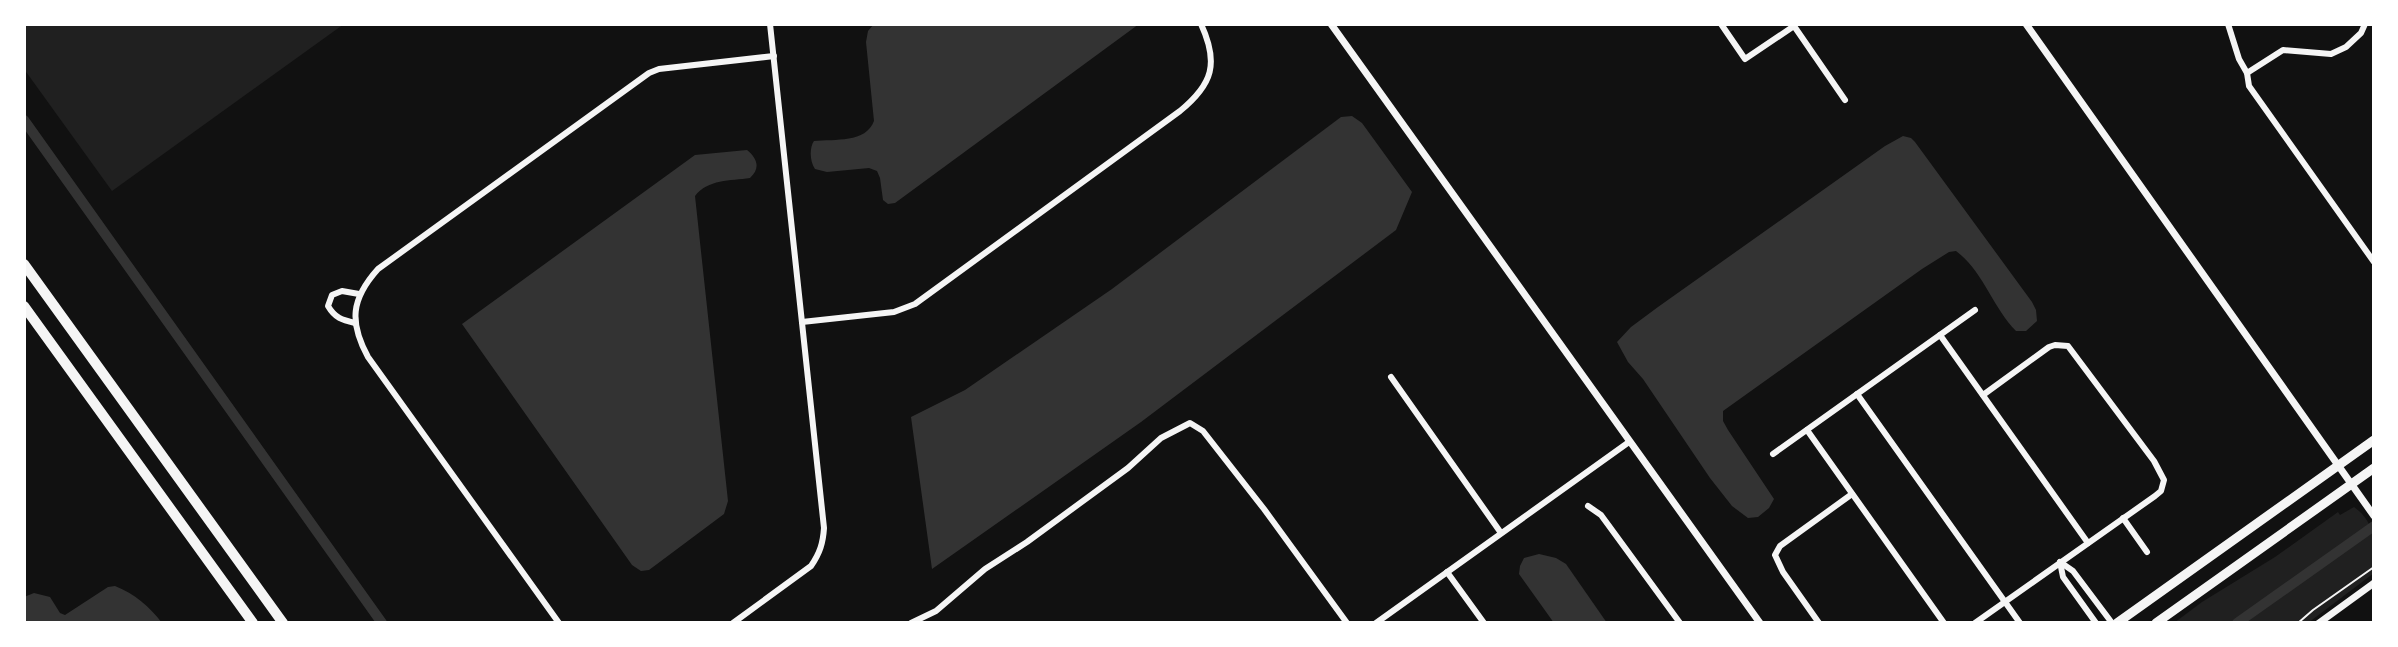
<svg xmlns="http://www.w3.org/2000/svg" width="2398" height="647" font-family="'Zilla Slab',serif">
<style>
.green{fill:#202020}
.water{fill:#333}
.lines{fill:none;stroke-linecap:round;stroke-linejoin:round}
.canal{stroke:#333;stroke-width:10}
.path{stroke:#f5f5f5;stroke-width:2}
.minor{stroke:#f5f5f5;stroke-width:6}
.tertiary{stroke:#f5f5f5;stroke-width:7}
.primary{stroke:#f5f5f5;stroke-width:9}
.motorway{stroke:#f5f5f5;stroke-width:10}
</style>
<rect width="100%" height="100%" fill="#111"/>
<g class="green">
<path d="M24,24H344L112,191L24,69Z"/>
<path d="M2354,507C2378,524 2374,547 2374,573L2308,623H2174L2202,602L2275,557L2338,512L2340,515Z"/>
</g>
<g class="water">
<path d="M874,24H1139L895,203L888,204L883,200L880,178L877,171L869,168L827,172L815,169C810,162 809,148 814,141C835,139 866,143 874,121L866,42L868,31Z"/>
<path d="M1352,116L1362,123L1412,192L1396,230L1141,422L932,569L911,417L965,390L1112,289L1341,117Z"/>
<path d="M1903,136L1911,138L1915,142L2032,302L2036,310L2037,321L2026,331H2016C1993,308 1983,271 1956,251L1949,252L1922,269L1723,411V421L1728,430L1774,499L1769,508L1758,517L1748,518L1732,506L1710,478L1643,379L1628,362L1617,342L1631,327L1658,307L1885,146Z"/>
<path d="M747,150C757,158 761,168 750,178C730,181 708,179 695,196L728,501L724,514L649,570L641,571L632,565L462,324L695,155Z"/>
<path d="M1539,554L1556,558L1566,564L1607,623H1554L1519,574L1520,566L1524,558Z"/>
<path d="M115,586C135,594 149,606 162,623H24V597L34,593L50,597L60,613L65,615L108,587Z"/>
</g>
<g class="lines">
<g class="canal">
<path d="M24,120L382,623"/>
<path d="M2237,623L2374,526"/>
</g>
<path class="path" d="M2298,623L2313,610L2374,567"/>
<g class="minor">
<path d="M1721,24L1745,59L1794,26L1845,100"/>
<path d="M2228,24L2239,59L2247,73L2249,86L2374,262"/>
<path d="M2247,73L2283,50L2331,54L2346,47L2361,33L2365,24"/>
<path d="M802,322L894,312L915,304L1180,111C1213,84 1219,63 1201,24"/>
<path d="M355,323C342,320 335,318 328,306L332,295L342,291L359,294"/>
<path d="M1940,335L2088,543"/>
<path d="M1391,377L1501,533"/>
<path d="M1857,394L2020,623"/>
<path d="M1807,430L1944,623"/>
<path d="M1773,454L1975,310"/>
<path d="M1588,506L1601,515L1680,623"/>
<path d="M2123,518L2147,552"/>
<path d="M2060,562L2073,571L2112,623"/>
<path d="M2060,562L2063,577L2096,623"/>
<path d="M1447,572L1484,623"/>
<path d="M559,623L368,357C349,322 351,299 378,269L649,73L659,69L774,56"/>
<path d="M733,623L811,566C820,553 823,543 824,528L770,24"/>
<path d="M911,623L936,611L985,569L1027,542L1128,468L1161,438L1190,423L1203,431L1264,509L1347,623"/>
<path d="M1376,623L1629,442"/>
<path d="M1819,623L1783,572L1775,555L1780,546L1852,494"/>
<path d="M1975,623L2155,496L2161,491L2164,480L2154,461L2068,346L2055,345L2049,347L1983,395"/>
</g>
<g class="tertiary">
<path d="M1331,24L1760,623"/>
<path d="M2026,24L2374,516"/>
<path d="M2319,623L2374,583"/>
</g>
<g class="primary">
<path d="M2117,623L2374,440"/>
<path d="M2156,623L2374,468"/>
</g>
<g class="motorway">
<path d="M24,264L283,623"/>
<path d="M24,306L253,623"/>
</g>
</g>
<rect width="2398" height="647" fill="none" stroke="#ffffff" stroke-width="52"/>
</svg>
